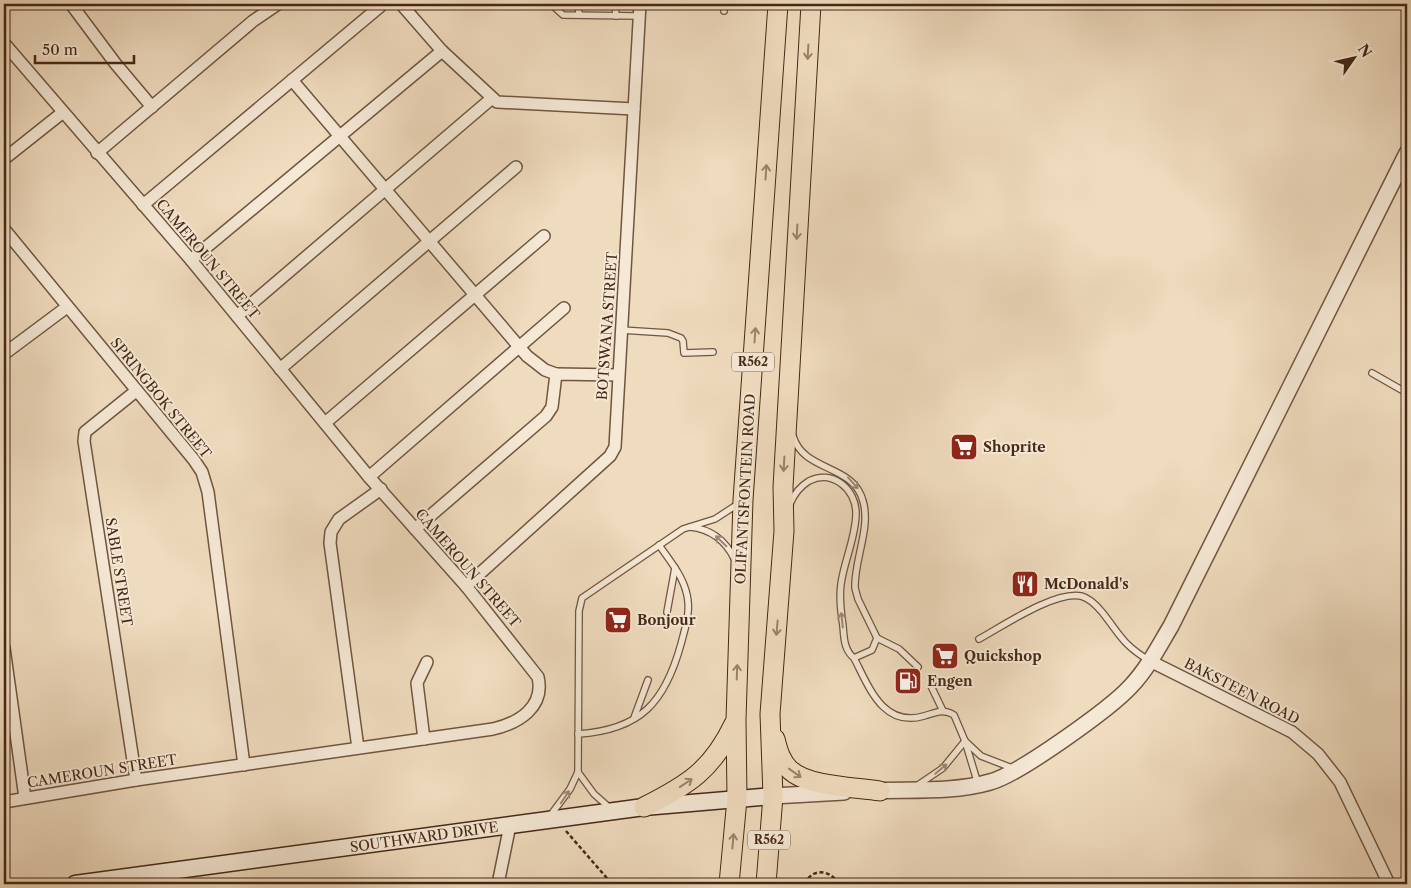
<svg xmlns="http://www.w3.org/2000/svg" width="1411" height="888" font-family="'Libre Caslon Text',serif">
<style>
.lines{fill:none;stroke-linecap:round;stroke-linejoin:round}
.service-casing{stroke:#705540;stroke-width:8}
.minor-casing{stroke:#705540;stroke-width:14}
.tertiary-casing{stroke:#705540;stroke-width:18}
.secondary-casing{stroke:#452816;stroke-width:19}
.primary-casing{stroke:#452816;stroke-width:21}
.path{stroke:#452816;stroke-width:2.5;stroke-dasharray:4 2.5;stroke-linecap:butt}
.service{stroke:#f5e8d5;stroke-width:5.5}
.minor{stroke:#f5e8d5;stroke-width:11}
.tertiary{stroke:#f5e8d5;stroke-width:15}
.secondary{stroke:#f5e8d5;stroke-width:16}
.primary{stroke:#efdbbe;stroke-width:19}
.oneway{stroke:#9a826a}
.oneway2{stroke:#9d8876}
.labels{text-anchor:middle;stroke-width:4;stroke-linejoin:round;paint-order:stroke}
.shield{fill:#f5e8d5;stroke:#7a624f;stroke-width:1}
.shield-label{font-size:12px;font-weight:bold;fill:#452816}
.street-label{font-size:14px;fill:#452816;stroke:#f5e8d5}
.poi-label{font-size:14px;font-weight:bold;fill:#452816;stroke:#f5e8d5;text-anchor:start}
</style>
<rect width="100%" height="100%" fill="#efdbbe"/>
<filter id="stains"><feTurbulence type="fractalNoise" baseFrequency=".004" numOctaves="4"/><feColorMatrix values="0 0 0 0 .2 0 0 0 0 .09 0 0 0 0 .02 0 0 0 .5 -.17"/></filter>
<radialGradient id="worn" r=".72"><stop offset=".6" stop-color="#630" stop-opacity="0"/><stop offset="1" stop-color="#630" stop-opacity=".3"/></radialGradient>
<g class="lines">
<g class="service-casing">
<g id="service">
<path d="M551,4L563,15L639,16"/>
<path d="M578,4L579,14"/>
<path d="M615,4L616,16"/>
<path d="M724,11V4"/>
<path d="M621,330L668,333L681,338L683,341L684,353L713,352"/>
<path d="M1372,373L1407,393"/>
<path d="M790,504C794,494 799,487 809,481C832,469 856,489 856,513C856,537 844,561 841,584C839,599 841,612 843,626C844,638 844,650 854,658L872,650L877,638L858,599L855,588C854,560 871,528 863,501C853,463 804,473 793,436"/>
<path d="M690,527C711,529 726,541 735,560"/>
<path d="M667,612L675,568"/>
<path d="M877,638L899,649L918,667"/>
<path d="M979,639C1003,626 1054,591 1081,596C1089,598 1097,606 1102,612C1121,636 1123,645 1150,661"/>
<path d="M854,658C869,687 883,728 924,716C935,713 943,708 954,715L965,741L978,784"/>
<path d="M931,686L943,711"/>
<path d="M634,718L648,680"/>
<path d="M578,734C641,730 665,702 681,644C685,628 691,612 687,595C683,576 670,561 659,545"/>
<path d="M578,772L594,794L611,809"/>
<path d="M918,785L943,768L965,741L981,756L1012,768"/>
<path d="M550,816L570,789L578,772L579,611L582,598L683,529L715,519L738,504"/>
</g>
</g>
<g class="minor-casing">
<g id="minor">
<path d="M71,4L115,63L152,107"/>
<path d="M401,4L442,51L497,102L634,109"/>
<path d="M4,43L191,260L369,477L466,586L538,677C545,707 519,723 493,729L136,780L4,802"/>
<path d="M292,80L527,356L545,370L556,374"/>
<path d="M97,153L253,21L278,4"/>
<path d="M4,159L62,113"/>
<path d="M143,205L383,4"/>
<path d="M4,229L194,460L202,472L208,492L244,765"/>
<path d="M191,260L442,51"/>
<path d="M237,316L491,99"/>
<path d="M4,354L67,307"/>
<path d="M280,369L516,167"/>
<path d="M325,423L544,236"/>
<path d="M369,477L564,308"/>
<path d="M415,529L546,416L552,407L556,374L618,375"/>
<path d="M466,586L610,456L615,447L640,4"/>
<path d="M4,648L25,798"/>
<path d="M1150,661L1292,732L1318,754L1340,782L1389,884"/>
<path d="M424,739L417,683L427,662"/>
<path d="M358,748L330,543L331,532L339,519L381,489"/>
<path d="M136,780L84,441L85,432L136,391"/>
<path d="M498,884L510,825"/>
</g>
</g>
<g class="tertiary-casing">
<g id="tertiary">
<path d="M869,791C909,789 952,793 990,782C1018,775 1111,708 1131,686C1148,668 1159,646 1171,626L1407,153"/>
<path d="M773,796L844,792"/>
</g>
</g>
<g class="secondary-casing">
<path id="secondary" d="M75,884L644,807L773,796"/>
</g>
<g class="primary-casing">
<g id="primary">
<path d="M775,739C778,751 781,762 790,770C808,787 856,787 880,791"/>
<path d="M644,807C688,785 712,770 734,724"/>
<path d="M729,884L737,799L736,720L743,500L778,4"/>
<path d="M766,884L773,796L770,714L784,531L783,487L811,4"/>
</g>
</g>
<g class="path">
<path d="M566,831L612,884"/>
<path d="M805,884C811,868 831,869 838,884"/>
</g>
<use href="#service" class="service"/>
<use href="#minor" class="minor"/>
<use href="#tertiary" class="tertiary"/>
<use href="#secondary" class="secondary"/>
<use href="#primary" class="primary"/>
</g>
<defs><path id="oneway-shaft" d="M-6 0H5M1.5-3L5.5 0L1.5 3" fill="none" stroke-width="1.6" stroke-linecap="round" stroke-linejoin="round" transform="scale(1.25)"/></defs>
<g class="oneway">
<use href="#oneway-shaft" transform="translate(808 52) rotate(93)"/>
<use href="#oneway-shaft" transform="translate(766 172) rotate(-86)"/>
<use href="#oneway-shaft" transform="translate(797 232) rotate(93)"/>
<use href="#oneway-shaft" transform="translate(755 335) rotate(-86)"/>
<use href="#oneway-shaft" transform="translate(784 464) rotate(93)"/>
<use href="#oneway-shaft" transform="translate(777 628) rotate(95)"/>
<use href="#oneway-shaft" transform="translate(737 672) rotate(-88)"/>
<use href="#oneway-shaft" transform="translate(795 773) rotate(36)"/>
<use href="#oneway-shaft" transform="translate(686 783) rotate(-34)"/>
<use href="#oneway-shaft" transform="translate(733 841) rotate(-85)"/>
</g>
<g class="oneway2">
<use href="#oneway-shaft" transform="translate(853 483) rotate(48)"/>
<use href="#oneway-shaft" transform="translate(721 541) rotate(-136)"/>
<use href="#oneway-shaft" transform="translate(842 620) rotate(-96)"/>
<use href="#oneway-shaft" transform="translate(941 769) rotate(-40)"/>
<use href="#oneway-shaft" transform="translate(565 797) rotate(-56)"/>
</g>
<defs>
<g id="supermarket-square" transform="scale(1.4375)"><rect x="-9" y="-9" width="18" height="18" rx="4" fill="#8f2418" stroke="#f5e8d5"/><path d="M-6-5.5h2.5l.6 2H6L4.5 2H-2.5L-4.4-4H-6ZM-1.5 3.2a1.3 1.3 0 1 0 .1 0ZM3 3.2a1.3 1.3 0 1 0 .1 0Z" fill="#fff"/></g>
<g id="restaurant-square" transform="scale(1.4375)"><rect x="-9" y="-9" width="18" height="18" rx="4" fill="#8f2418" stroke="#f5e8d5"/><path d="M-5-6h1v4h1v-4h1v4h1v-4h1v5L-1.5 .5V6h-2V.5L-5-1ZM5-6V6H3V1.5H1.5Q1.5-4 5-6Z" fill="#fff"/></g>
<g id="fuel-square" transform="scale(1.4375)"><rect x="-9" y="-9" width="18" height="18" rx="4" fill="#8f2418" stroke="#f5e8d5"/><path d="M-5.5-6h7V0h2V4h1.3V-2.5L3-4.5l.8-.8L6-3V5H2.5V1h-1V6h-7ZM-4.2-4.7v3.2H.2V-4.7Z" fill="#fff"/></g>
</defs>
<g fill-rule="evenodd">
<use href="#supermarket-square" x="964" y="447"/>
<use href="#restaurant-square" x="1025" y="584"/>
<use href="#supermarket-square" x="618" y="620"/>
<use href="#supermarket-square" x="945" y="656"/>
<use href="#fuel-square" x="908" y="681"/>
</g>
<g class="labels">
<g class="shield">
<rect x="732" y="352.5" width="42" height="19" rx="4"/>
<rect x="748" y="830.5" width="42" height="19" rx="4"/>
</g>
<g class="shield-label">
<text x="753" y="366">R562</text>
<text x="769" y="844">R562</text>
</g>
<g class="street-label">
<text transform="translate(208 259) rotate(50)" y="5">CAMEROUN STREET</text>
<text transform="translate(607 326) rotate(-86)" y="5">BOTSWANA STREET</text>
<text transform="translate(161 398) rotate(51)" y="5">SPRINGBOK STREET</text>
<text transform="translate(745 489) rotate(-87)" y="5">OLIFANTSFONTEIN ROAD</text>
<text transform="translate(468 568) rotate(49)" y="5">CAMEROUN STREET</text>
<text transform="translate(119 572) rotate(81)" y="5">SABLE STREET</text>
<text transform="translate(1242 691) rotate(27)" y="5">BAKSTEEN ROAD</text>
<text transform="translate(102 771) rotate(-9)" y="5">CAMEROUN STREET</text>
<text transform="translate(424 837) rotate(-8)" y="5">SOUTHWARD DRIVE</text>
</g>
<g class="poi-label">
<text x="983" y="452">Shoprite</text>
<text x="1044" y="589">McDonald's</text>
<text x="637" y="625">Bonjour</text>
<text x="964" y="661">Quickshop</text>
<text x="927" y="686">Engen</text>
</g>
</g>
<rect width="1411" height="888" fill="none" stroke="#efdbbe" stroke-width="20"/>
<rect x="5" y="5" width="1401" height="878" fill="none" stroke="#452816" stroke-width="2.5"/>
<rect x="10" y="10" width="1391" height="868" fill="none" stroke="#452816"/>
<g transform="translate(1354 58) rotate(56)" stroke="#f5e8d5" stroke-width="4" paint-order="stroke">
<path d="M0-4L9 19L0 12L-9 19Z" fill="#452816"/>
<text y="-8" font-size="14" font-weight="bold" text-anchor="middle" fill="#452816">N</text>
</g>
<path d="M35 55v8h99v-8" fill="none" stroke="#452816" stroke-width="2.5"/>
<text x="42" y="55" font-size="15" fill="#452816" stroke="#f5e8d5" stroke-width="4" paint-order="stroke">50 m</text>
<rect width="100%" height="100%" filter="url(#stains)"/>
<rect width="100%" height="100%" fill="url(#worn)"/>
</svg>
